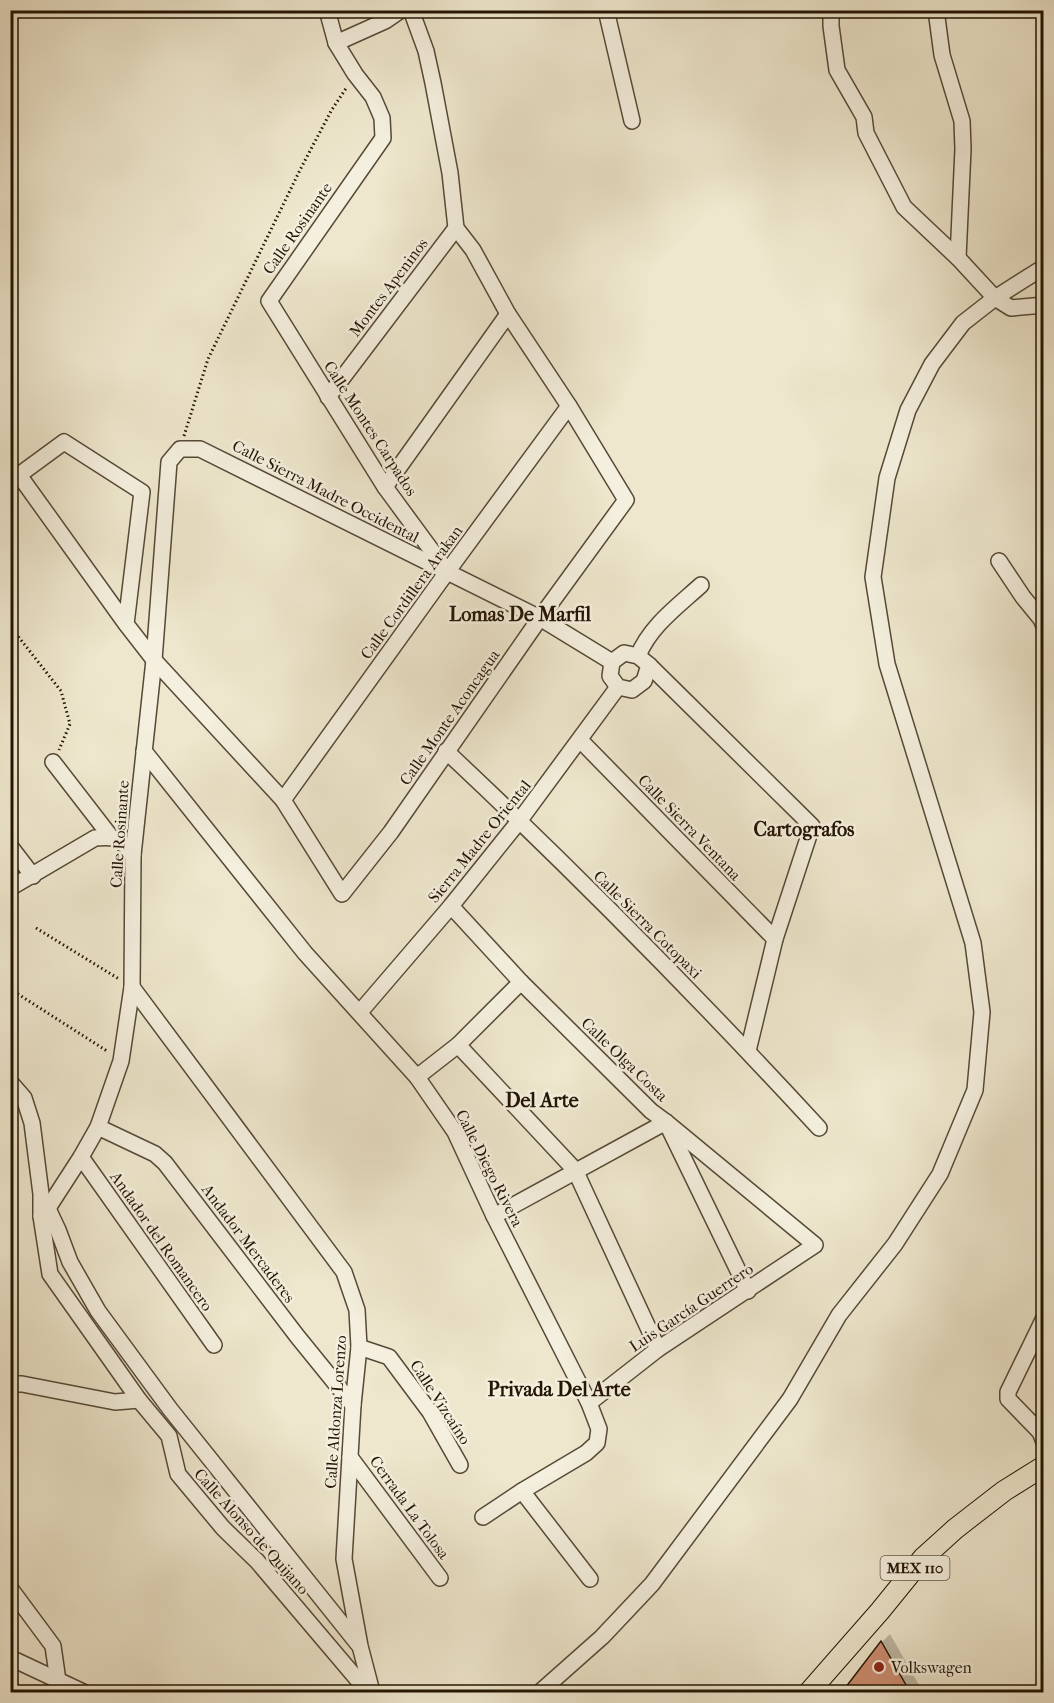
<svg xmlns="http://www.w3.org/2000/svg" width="1054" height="1703" font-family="'IM FELL French Canon',serif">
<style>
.shadow{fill:#0003}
.building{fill:#ce8f73;stroke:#231403;stroke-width:1.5}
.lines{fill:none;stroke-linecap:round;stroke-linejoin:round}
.minor-casing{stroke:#564936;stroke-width:18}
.major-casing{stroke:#231403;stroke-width:22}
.path{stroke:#231403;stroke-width:3;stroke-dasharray:1.5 3;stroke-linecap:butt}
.minor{stroke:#f4efde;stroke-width:15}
.major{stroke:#eee7cd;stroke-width:20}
.poi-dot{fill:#8f2418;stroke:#f4efde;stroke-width:2}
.labels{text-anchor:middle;stroke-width:5;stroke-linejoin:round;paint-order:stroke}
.shield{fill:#f4efde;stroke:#625645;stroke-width:1.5}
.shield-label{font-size:15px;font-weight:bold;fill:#231403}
.street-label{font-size:16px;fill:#231403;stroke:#f4efde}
.poi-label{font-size:16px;fill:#231403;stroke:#f4efde;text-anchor:start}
.quarter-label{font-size:20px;font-weight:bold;fill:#231403;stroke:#f4efde}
</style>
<rect width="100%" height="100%" fill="#eee7cd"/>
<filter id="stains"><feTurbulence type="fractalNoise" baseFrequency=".00333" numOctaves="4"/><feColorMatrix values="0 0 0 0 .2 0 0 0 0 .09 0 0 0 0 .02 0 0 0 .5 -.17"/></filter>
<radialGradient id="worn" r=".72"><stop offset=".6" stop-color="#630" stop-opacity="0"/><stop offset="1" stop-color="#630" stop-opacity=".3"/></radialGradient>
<path class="shadow" d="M890,1634L923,1692H844L882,1642Z"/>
<path class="building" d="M881,1641L910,1692H842Z"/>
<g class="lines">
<g class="minor-casing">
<g id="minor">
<path d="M327,10L336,43L355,74L373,97L382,118L383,138L269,301L385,487L446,570"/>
<path d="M606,10L632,121"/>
<path d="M831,10V26L837,70L864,117L866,133L904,207L958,258L995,298L1011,308L1044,305"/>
<path d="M936,10L942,55L962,121L963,149L958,258"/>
<path d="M336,43L385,21L401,10"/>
<path d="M328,397L456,228"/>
<path d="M385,487L508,314"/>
<path d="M999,561L1023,597L1041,619L1044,626"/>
<path d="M126,624L142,492L64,442L19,475L126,624L154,660L283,800L342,894L391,832L540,618L626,500L569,406L508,314L473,250L456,228L450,173L433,83L426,51L411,10"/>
<path d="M624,653L638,656L649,665L644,681L632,690L618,687L610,676L612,662Z"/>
<path d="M638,656C650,626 678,606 701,585"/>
<path d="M649,665L812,826L775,939L748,1051"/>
<path d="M580,740L775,939"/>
<path d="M144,751L305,953L417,1077L455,1132L494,1216L589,1403L599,1429L597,1443L586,1453L522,1491L483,1517"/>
<path d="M446,751C575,872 699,998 819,1128"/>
<path d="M53,762L111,837"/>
<path d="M283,800L447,572L569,406"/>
<path d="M10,846L33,876"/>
<path d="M10,888L95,838C116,836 120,838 133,855"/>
<path d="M451,906L521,982L651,1111L666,1122L815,1245L658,1349L589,1403"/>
<path d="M132,987L344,1272L357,1310L359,1347L353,1405L344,1559L360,1646L372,1692"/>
<path d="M360,1012L451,906L520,820L618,687"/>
<path d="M458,1045L575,1170L658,1349"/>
<path d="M417,1077L458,1045L521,982"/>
<path d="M10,1082L24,1098L32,1123L41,1194V1216L50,1274L139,1400L169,1436L178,1474L223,1528L257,1561L368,1692"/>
<path d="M98,1127L155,1154L165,1163L297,1336L353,1405"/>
<path d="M81,1157L214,1345"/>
<path d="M44,1200L58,1230L70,1262L98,1311L170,1409L358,1644"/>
<path d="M41,1216L48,1208L81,1157L98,1127L121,1061L132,987L133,855L154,660L169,462L180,449H200L540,618L612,662"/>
<path d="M494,1216L666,1122L748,1291"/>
<path d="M1044,1318L1008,1392V1399L1040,1432L1044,1442"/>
<path d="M359,1347L389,1357L430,1412L460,1465"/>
<path d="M10,1384H22L115,1402L139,1400"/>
<path d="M350,1457L440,1578"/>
<path d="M522,1491L590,1579"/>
<path d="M10,1588L53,1646L58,1681"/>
<path d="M10,1659L17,1661L83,1692"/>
<path d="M540,1692L602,1637L652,1584L790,1399L839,1315L895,1244L940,1174L975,1090L982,1012L973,943L887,664L873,577L887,478L908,410L932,364L963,323L995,298L1044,267"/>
</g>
</g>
<g class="major-casing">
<path id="major" d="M809,1692L880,1611L923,1558L955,1529L1004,1491L1044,1466"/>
</g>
<g class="path">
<path d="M184,436L208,359L300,170L331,111L347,87"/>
<path d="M10,626L61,691L70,724L59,750"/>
<path d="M36,928L119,979"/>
<path d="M10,989L107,1051"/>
</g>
<use href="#minor" class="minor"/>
<use href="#major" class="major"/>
</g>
<circle class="poi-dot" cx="879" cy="1667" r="6"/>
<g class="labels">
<rect class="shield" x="880.5" y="1556" width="69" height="24" rx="4.5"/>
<g class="shield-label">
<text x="915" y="1573">MEX 110</text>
</g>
<g class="street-label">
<text transform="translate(297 228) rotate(-55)" y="6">Calle Rosinante</text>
<text transform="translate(388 287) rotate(-53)" y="6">Montes Apeninos</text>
<text transform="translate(371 428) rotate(57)" y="6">Calle Montes Carpados</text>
<text transform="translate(326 491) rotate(27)" y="6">Calle Sierra Madre Occidental</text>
<text transform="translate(411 592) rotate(-54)" y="6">Calle Cordillera Arakan</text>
<text transform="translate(449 717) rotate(-55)" y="6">Calle Monte Aconcagua</text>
<text transform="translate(690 827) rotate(46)" y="6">Calle Sierra Ventana</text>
<text transform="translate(119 834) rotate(-86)" y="6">Calle Rosinante</text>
<text transform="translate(479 841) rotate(-51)" y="6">Sierra Madre Oriental</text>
<text transform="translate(648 924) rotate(45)" y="6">Calle Sierra Cotopaxi</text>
<text transform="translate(625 1059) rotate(44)" y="6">Calle Olga Costa</text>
<text transform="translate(490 1168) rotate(63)" y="6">Calle Diego Rivera</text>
<text transform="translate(162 1241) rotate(55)" y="6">Andador del Romancero</text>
<text transform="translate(249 1243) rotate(53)" y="6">Andador Mercaderes</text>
<text transform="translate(691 1307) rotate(-34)" y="6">Luis García Guerrero</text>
<text transform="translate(441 1402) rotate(57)" y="6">Calle Vizcaíno</text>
<text transform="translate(335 1412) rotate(-86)" y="6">Calle Aldonza Lorenzo</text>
<text transform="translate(410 1507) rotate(54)" y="6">Cerrada La Tolosa</text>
<text transform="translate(252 1531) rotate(48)" y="6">Calle Alonso de Quijano</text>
</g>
<g class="poi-label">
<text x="891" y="1673">Volkswagen</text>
</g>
<g class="quarter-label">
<text x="520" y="621">Lomas De Marfil</text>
<text x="804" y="836">Cartografos</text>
<text x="542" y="1107">Del Arte</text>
<text x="559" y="1396">Privada Del Arte</text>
</g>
</g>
<rect width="1054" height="1703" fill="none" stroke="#eee7cd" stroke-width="36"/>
<rect x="12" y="12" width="1030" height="1679" fill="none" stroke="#231403" stroke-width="3"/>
<rect x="18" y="18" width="1018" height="1667" fill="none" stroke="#231403" stroke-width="1.5"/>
<rect width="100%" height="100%" filter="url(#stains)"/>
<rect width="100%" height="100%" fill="url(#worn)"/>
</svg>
